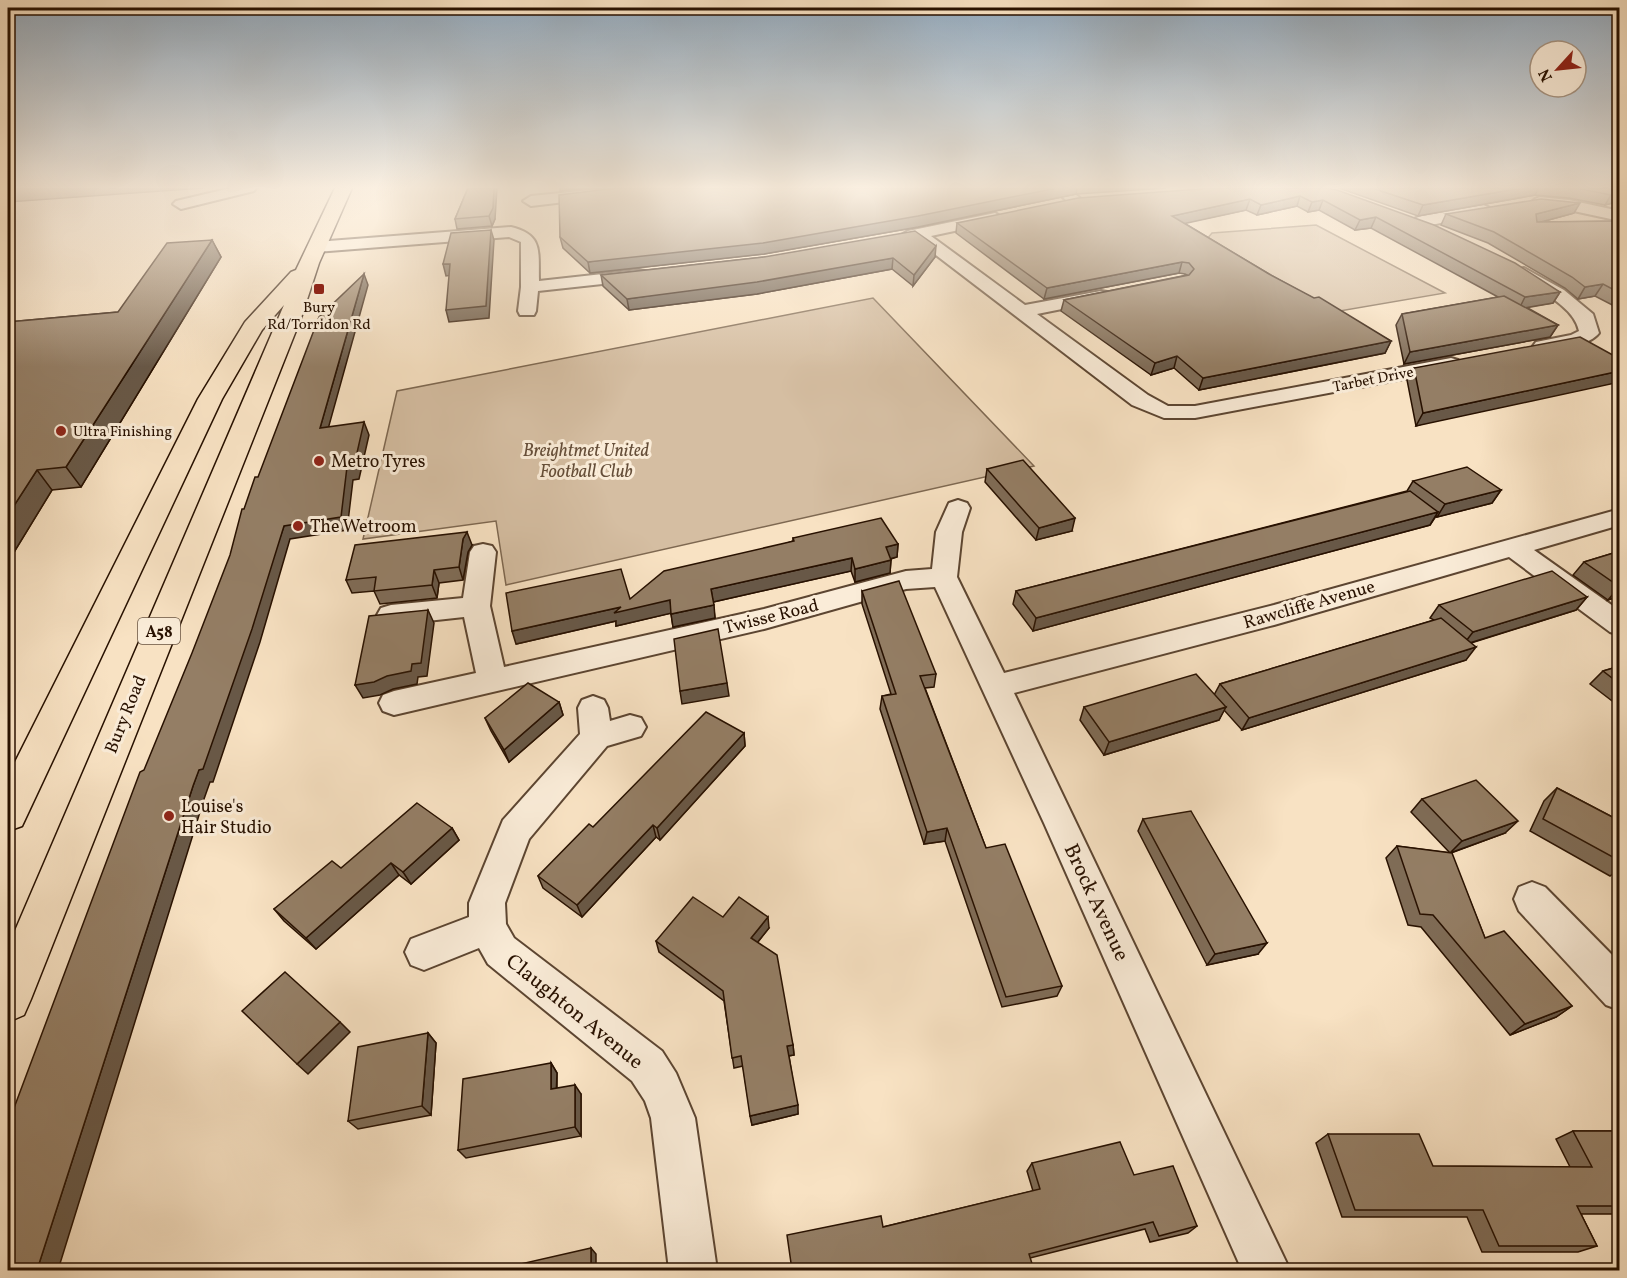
<svg xmlns="http://www.w3.org/2000/svg" width="1627" height="1278" font-family="Vollkorn,serif">
<style>
.green{fill:#d5bea2;stroke:#7e6851;stroke-width:1.5}
.lines{fill:none;stroke-linecap:round;stroke-linejoin:round}
.street-casing{stroke:#5c4531;stroke-width:4}
.highway-casing{stroke:#281100;stroke-width:3}
.street{fill:#faecd8;fill-rule:evenodd}
.highway{fill:#f8e2c3;fill-rule:evenodd}
.wall{fill:#7f6c57;stroke:#281100;stroke-width:1.5}
.shaded-wall{fill:#685847;stroke:#281100;stroke-width:1.5}
.building{fill:#947e65;stroke:#281100;stroke-width:1.5}
.poi-dot{fill:#8f2418;stroke:#faecd8;stroke-width:2}
.labels{text-anchor:middle;stroke-width:6;stroke-linejoin:round;paint-order:stroke}
.far-poi-label{font-size:15px;fill:#281100;stroke:#faecd8}
.far-street-label{font-size:15px;fill:#281100;stroke:#faecd8}
.shield{fill:#faecd8;stroke:#675341;stroke-width:1.5}
.shield-label{font-size:16px;font-weight:bold;fill:#281100}
.park-label{font-size:18px;font-style:italic;fill:#654e39;stroke:#faecd8}
.poi-label{font-size:18px;fill:#281100;stroke:#faecd8;text-anchor:start}
.street-label{font-size:18px;fill:#281100;stroke:#faecd8}
.near-street-label{font-size:21px;fill:#281100;stroke:#faecd8}
</style>
<rect width="100%" height="100%" fill="#f8e2c3"/>
<filter id="stains"><feTurbulence type="fractalNoise" baseFrequency=".00333" numOctaves="4"/><feColorMatrix values="0 0 0 0 .2 0 0 0 0 .09 0 0 0 0 .02 0 0 0 .5 -.17"/></filter>
<radialGradient id="worn" r=".72"><stop offset=".6" stop-color="#630" stop-opacity="0"/><stop offset="1" stop-color="#630" stop-opacity=".3"/></radialGradient>
<g class="green">
<path d="M1316,225L1445,293L1328,313L1206,240L1212,233Z"/>
<path d="M873,298L1034,466L506,585L496,521L363,539L397,391Z"/>
</g>
<g class="lines">
<g class="street-casing">
<g id="street">
<path d="M231,188H256L254,191L181,209L173,204L176,201Z"/>
<path d="M610,188H656L649,192L531,206L523,201L531,196Z"/>
<path d="M1051,188H1067L1084,201L1076,206L1071,204Z"/>
<path d="M1540,197L1569,200L1620,211V221L1569,210L1535,205L1532,202L1535,199Z"/>
<path d="M1483,205L1488,207L1491,210L1488,213L1417,228L1409,223C1419,211 1466,208 1483,205Z"/>
<path d="M995,213L1003,218L1001,221L931,236L1025,305L1101,291L1107,292L1110,296L1107,300L1037,314L1148,395L1168,406H1195L1451,358L1458,360L1461,364L1458,368L1451,370L1195,418H1164L1132,405L915,239L908,241L900,236L908,231Z"/>
<path d="M511,227C544,235 538,252 539,281L639,270L645,271L648,275L645,279L639,280L538,291L536,311L534,315H520L518,311L521,287V242L509,237L316,252L308,247L316,242Z"/>
<path d="M1524,268L1564,290L1593,314L1599,333C1589,346 1551,354 1536,350L1533,346L1536,342L1571,335L1579,331C1574,306 1538,290 1518,277L1515,273L1518,269Z"/>
<path d="M958,500L967,503L970,508L962,532L957,577L1004,673L1274,605L1620,509V525L1534,550L1620,611V635L1610,632L1509,557L1274,625L1014,693L1290,1270H1242L1044,823L935,587L906,589L764,629L394,715L383,711L379,703L383,695L394,691L476,673L464,617L391,625L381,622L377,615L381,608L391,605L463,598L470,552L474,546L483,544L492,546L496,552L490,606L504,667L764,609L906,571L932,569L936,532L949,503Z"/>
<path d="M593,696L604,700L608,708L610,721L630,715L641,718L646,727L641,736L607,746L529,839L505,903L506,924L514,938L662,1051L676,1073L695,1118L717,1270H669L651,1118L645,1101L632,1081L488,964L479,948L424,970L411,965L405,952L411,939L469,917V903L503,820L580,734L578,708L582,700Z"/>
<path d="M1532,882L1545,887L1620,963V1010L1606,1005L1519,911L1514,899L1519,887Z"/>
</g>
</g>
<g class="highway-casing">
<path id="highway" d="M335,188H352L319,263L301,318L31,999L24,1015L8,1022V947L284,305L262,330L222,399L22,826L8,831V776L198,399L245,322L291,272L296,270Z"/>
</g>
<use href="#street" class="street"/>
<use href="#highway" class="highway"/>
</g>
<g class="wall">
<path d="M8,188H203L8,202Z"/>
<path d="M468,188L495,219L492,226L457,229L455,219Z"/>
<path d="M616,188H1166L1076,194L918,227L764,254L590,273L563,248L560,237Z"/>
<path d="M1326,188L1560,292L1553,303L1526,307L1558,325L1550,337L1404,364L1396,325L1402,314L1498,297L1371,228L1355,230L1319,210L1308,212L1297,206L1257,215L1246,210L1184,223L1269,274L1391,341L1385,353L1199,390L1174,368L1151,375L1061,311L1064,300L1187,275L1185,274L1179,273L1044,299L956,233L957,223Z"/>
<path d="M1339,188H1620V201L1605,205L1569,198L1535,195L1418,216Z"/>
<path d="M1574,213L1541,222L1620,221V309L1595,296L1578,299L1565,288L1488,243L1441,225L1446,214Z"/>
<path d="M212,240L221,257L81,487L52,490L8,562V322L118,312Z"/>
<path d="M764,257H935L913,286L892,269L757,294L629,310L603,286L601,275Z"/>
<path d="M1620,359L1416,426L1407,380L1414,368Z"/>
<path d="M987,469L1072,531L1036,540L985,482Z"/>
<path d="M1413,481L1501,490L1492,503L1437,517L1436,516L1430,525L1033,631L1013,604L1016,591L1407,491Z"/>
<path d="M793,538L898,544L897,557L891,559L890,573L855,582L851,571L713,602L715,618L673,627L671,613L616,626V621L516,644L630,599L793,541Z"/>
<path d="M472,545L468,552L463,580L439,583L437,598L380,604L374,591L352,593L346,580Z"/>
<path d="M1620,551V596L1608,600L1573,575L1584,562Z"/>
<path d="M862,591L936,674L934,687L925,688L986,848L1062,986L1057,996L1002,1007L945,841L924,844L880,709L882,696L891,694L862,604Z"/>
<path d="M1587,597L1576,610L1471,643L1466,660L1242,730L1224,710L1219,720L1104,755L1080,720L1084,707L1214,695L1220,684L1434,620L1430,618L1439,605Z"/>
<path d="M1620,666V707L1590,684L1603,671Z"/>
<path d="M559,702L563,715L509,762L491,731L485,718Z"/>
<path d="M744,733L745,746L660,840L656,837L582,917L543,888L538,876L593,827Z"/>
<path d="M1557,788L1620,821V868L1610,876L1530,831L1544,801Z"/>
<path d="M1422,799L1505,833L1451,853L1485,938L1572,1006L1556,1017L1510,1035L1421,927L1408,925L1386,858L1397,846L1450,853L1411,812Z"/>
<path d="M1143,819L1258,954L1207,965L1138,831Z"/>
<path d="M452,828L459,840L411,884L399,875L316,949L284,921L274,909L341,868Z"/>
<path d="M723,917L769,928L758,942L793,1045L794,1055L789,1056L798,1114L752,1125L743,1066L734,1068L724,1001L659,952L656,941Z"/>
<path d="M428,1033L436,1043L431,1115L358,1129L348,1121Z"/>
<path d="M551,1063L557,1073V1088L581,1094V1136L466,1158L458,1150Z"/>
<path d="M1573,1131H1620V1214H1581L1597,1246L1578,1252H1482L1467,1217H1342L1316,1143L1328,1134L1433,1166L1570,1167L1556,1139Z"/>
<path d="M1032,1163L1134,1175L1197,1226L1188,1233L1150,1242L1145,1229L1030,1258L883,1227L1033,1191L1027,1171Z"/>
</g>
<g class="shaded-wall">
<path d="M494,188H497L495,219L492,226L489,216Z"/>
<path d="M560,188H589L560,191Z"/>
<path d="M1057,188H1077L1076,194L918,227L764,254L590,273L588,262Z"/>
<path d="M1522,188H1538L1535,195L1418,216L1423,205Z"/>
<path d="M1620,193V201L1605,205L1611,195Z"/>
<path d="M1300,196L1297,206L1257,215L1261,205Z"/>
<path d="M1250,199L1246,210L1169,227L1172,216Z"/>
<path d="M1323,200L1319,210L1308,212L1312,202Z"/>
<path d="M1580,203L1574,213L1530,225L1536,214Z"/>
<path d="M1376,217L1371,228L1355,230L1360,220Z"/>
<path d="M491,230L494,240L489,318L449,322L446,310Z"/>
<path d="M212,240L221,257L81,487L66,467Z"/>
<path d="M936,246L935,257L913,286L914,275Z"/>
<path d="M893,258L892,269L757,294L629,310L627,299Z"/>
<path d="M1182,262L1179,273L1044,299L1047,288Z"/>
<path d="M443,264H450L453,275L446,276Z"/>
<path d="M364,274L368,285L325,440L320,428Z"/>
<path d="M1603,284L1595,296L1578,299L1585,287Z"/>
<path d="M1560,292L1553,303L1519,309L1525,297Z"/>
<path d="M1558,325L1550,337L1404,364L1410,352Z"/>
<path d="M1391,341L1385,353L1199,390L1203,378Z"/>
<path d="M1177,356L1174,368L1151,375L1155,363Z"/>
<path d="M1620,371V382L1416,426L1423,413Z"/>
<path d="M364,422L369,435L359,479L353,480L347,530L290,539L260,642L213,782H210L204,799L58,1270H37L193,786L284,526L347,467Z"/>
<path d="M37,470L52,490L8,562V515Z"/>
<path d="M1501,490L1492,503L1437,517L1445,504Z"/>
<path d="M1438,512L1430,525L1033,631L1036,618Z"/>
<path d="M1075,518L1072,531L1036,540L1039,528Z"/>
<path d="M467,532L472,545L468,552L463,580L459,567L463,539Z"/>
<path d="M898,544L897,557L885,560L886,547Z"/>
<path d="M852,558L851,571L713,602L711,589Z"/>
<path d="M891,560L890,573L855,582V569Z"/>
<path d="M434,570L439,583L437,598L432,585Z"/>
<path d="M1619,587L1620,596L1608,600Z"/>
<path d="M1587,597L1576,610L1463,645L1473,632Z"/>
<path d="M670,600L672,613L616,626V621L516,644L512,631L621,607Z"/>
<path d="M714,605L715,618L673,627L671,614Z"/>
<path d="M428,610L434,623L427,676L418,677L417,684L393,689L380,695L363,698L355,685L412,664Z"/>
<path d="M1476,647L1466,660L1242,730L1249,718Z"/>
<path d="M727,683L729,696L682,704L680,691Z"/>
<path d="M559,702L563,715L509,762L504,750Z"/>
<path d="M1226,707L1219,720L1104,755L1109,742Z"/>
<path d="M744,733L745,746L660,840L657,828Z"/>
<path d="M1518,821L1505,833L1450,853L1462,841Z"/>
<path d="M653,825L656,837L582,917L577,905Z"/>
<path d="M452,828L459,840L411,884L403,872Z"/>
<path d="M947,828L945,841L924,844L927,832Z"/>
<path d="M391,863L399,875L316,949L306,938Z"/>
<path d="M768,917L769,928L752,949L751,938Z"/>
<path d="M1267,943L1258,954L1207,965L1215,954Z"/>
<path d="M1572,1006L1556,1017L1510,1035L1525,1024Z"/>
<path d="M340,1022L350,1032L308,1074L297,1064Z"/>
<path d="M428,1033L436,1043L431,1115L422,1106Z"/>
<path d="M793,1045L794,1055L787,1056V1046Z"/>
<path d="M551,1063L557,1073L556,1098L551,1089Z"/>
<path d="M575,1085L581,1094V1136L575,1127Z"/>
<path d="M798,1105V1114L752,1125L750,1116Z"/>
<path d="M591,1248L596,1254V1270H591Z"/>
</g>
<g class="building">
<path d="M468,188H494L493,208L489,216L455,219Z"/>
<path d="M616,188H1057L918,216L763,243L588,262L560,237L559,195Z"/>
<path d="M1213,188H1326L1337,190L1434,225L1515,263L1560,292L1525,297L1376,217L1360,220L1323,200L1312,202L1300,196L1261,205L1250,199L1172,216L1269,274L1314,298L1319,297L1391,341L1203,378L1177,356L1155,363L1064,300L1189,275L1194,269L1189,263L1182,262L1047,288L957,223L1078,198Z"/>
<path d="M1372,188H1522L1423,205Z"/>
<path d="M1576,188H1620V193L1611,195Z"/>
<path d="M1541,199L1580,203L1536,214L1537,222L1620,221V293L1603,284L1585,287L1572,277L1494,232L1446,214Z"/>
<path d="M491,230L486,306L446,310L450,264H443L451,233Z"/>
<path d="M915,231L936,246L914,275L893,258L757,282L627,299L601,275L764,257Z"/>
<path d="M212,240L66,467L37,470L8,515V322L118,312L167,243Z"/>
<path d="M364,274L320,428L364,422L354,466L347,467L341,517L284,526L252,629L203,769L199,770L193,786L37,1270H8V1124L140,772L144,770L192,653L230,555L242,509H244L255,477H258L319,317Z"/>
<path d="M1504,296L1558,325L1410,352L1402,314Z"/>
<path d="M1580,337L1620,359V371L1423,413L1414,368Z"/>
<path d="M1023,460L1075,518L1039,528L987,469Z"/>
<path d="M1467,467L1501,490L1445,504L1413,481Z"/>
<path d="M1410,491L1438,512L1036,618L1016,591Z"/>
<path d="M881,518L898,544L886,547L891,560L855,569L852,558L711,589L714,605L671,614L670,600L614,613L621,607L512,631L506,593L621,569L630,599L664,571L794,541L793,538Z"/>
<path d="M467,532L463,539L459,567L434,570L432,585L374,591L376,577L346,580L355,545Z"/>
<path d="M1620,551V587L1584,562Z"/>
<path d="M1552,571L1587,597L1473,632L1439,605Z"/>
<path d="M899,581L936,674L920,676L986,848L1005,844L1062,986L1006,997L947,828L927,832L882,696L896,694L862,591Z"/>
<path d="M428,610L421,663L412,664L411,671L387,676L374,682L355,685L369,616Z"/>
<path d="M1441,618L1476,647L1249,718L1220,684Z"/>
<path d="M718,629L727,683L680,691L674,639Z"/>
<path d="M1620,666V684L1603,671Z"/>
<path d="M1196,674L1226,707L1109,742L1084,707Z"/>
<path d="M528,683L559,702L504,750L485,718Z"/>
<path d="M706,712L744,733L657,828L653,825L577,905L538,876L589,824L593,827Z"/>
<path d="M1476,780L1518,821L1462,841L1422,799Z"/>
<path d="M1557,788L1620,821V861L1543,819Z"/>
<path d="M417,803L452,828L403,872L391,863L306,938L274,909L332,861L341,868Z"/>
<path d="M1191,811L1267,943L1215,954L1143,819Z"/>
<path d="M1397,846L1452,853L1485,938L1504,931L1572,1006L1525,1024L1433,915L1420,914Z"/>
<path d="M693,897L723,917L739,897L768,917L751,938L777,955L793,1045L787,1046L798,1105L750,1116L741,1056L732,1058L723,991L656,941Z"/>
<path d="M285,972L340,1022L297,1064L242,1011Z"/>
<path d="M428,1033L422,1106L348,1121L358,1047Z"/>
<path d="M551,1063V1089L575,1085V1127L458,1150L463,1079Z"/>
<path d="M1573,1131H1620V1206H1577L1597,1246H1499L1483,1210H1355L1328,1134H1419L1433,1166L1592,1167Z"/>
<path d="M1120,1142L1134,1175L1173,1166L1197,1226L1159,1236L1153,1222L1029,1254L1034,1270H792L787,1235L881,1216L883,1227L1040,1189L1032,1163Z"/>
<path d="M591,1248V1270H516V1265Z"/>
</g>
<linearGradient id="sky" x2="0" y2="1"><stop stop-color="#92aabf"/><stop offset="0.51" stop-color="#fcf2e4"/><stop offset="1" stop-color="#fcf2e4" stop-opacity="0"/></linearGradient>
<rect width="1627" height="367" fill="url(#sky)"/>
<g class="poi-dot">
<rect x="313" y="283" width="12" height="12" rx="3"/>
<circle cx="61" cy="431" r="6"/>
<circle cx="319" cy="461" r="6"/>
<circle cx="298" cy="526" r="6"/>
<circle cx="169" cy="816" r="6"/>
</g>
<g class="labels">
<g class="far-poi-label">
<text x="319" y="312">Bury<tspan x="319" dy="17">Rd/Torridon Rd</tspan></text>
<text x="73" y="436" text-anchor="start">Ultra Finishing</text>
</g>
<g class="far-street-label">
<text transform="translate(1373 379) rotate(-11)" y="5">Tarbet Drive</text>
</g>
<rect class="shield" x="138" y="618" width="42" height="26" rx="4.5"/>
<g class="shield-label">
<text x="159" y="637">A58</text>
</g>
<g class="park-label">
<text x="586" y="456">Breightmet United<tspan x="586" dy="21">Football Club</tspan></text>
</g>
<g class="poi-label">
<text x="331" y="467">Metro Tyres</text>
<text x="310" y="532">The Wetroom</text>
<text x="181" y="812">Louise's<tspan x="181" dy="21">Hair Studio</tspan></text>
</g>
<g class="street-label">
<text transform="translate(1309 604) rotate(-16)" y="6">Rawcliffe Avenue</text>
<text transform="translate(771 616) rotate(-14)" y="6">Twisse Road</text>
<text transform="translate(125 714) rotate(-68)" y="6">Bury Road</text>
</g>
<g class="near-street-label">
<text transform="translate(1097 902) rotate(65)" y="7">Brock Avenue</text>
<text transform="translate(575 1011) rotate(39)" y="7">Claughton Avenue</text>
</g>
</g>
<rect width="1627" height="1278" fill="none" stroke="#f8e2c3" stroke-width="30"/>
<rect x="9" y="9" width="1609" height="1260" fill="none" stroke="#281100" stroke-width="3"/>
<rect x="15" y="15" width="1597" height="1248" fill="none" stroke="#281100" stroke-width="1.5"/>
<g transform="translate(1558 69) rotate(243)"><circle r="28" fill="#faecd8" stroke="#a69482" stroke-width="1.5"/>
<path d="M0-4.5L10 22L0 15L-10 22Z" fill="#8f2418"/>
<text y="-9" font-size="16" font-weight="bold" text-anchor="middle" fill="#281100">N</text>
</g>
<rect width="100%" height="100%" filter="url(#stains)"/>
<rect width="100%" height="100%" fill="url(#worn)"/>
</svg>
